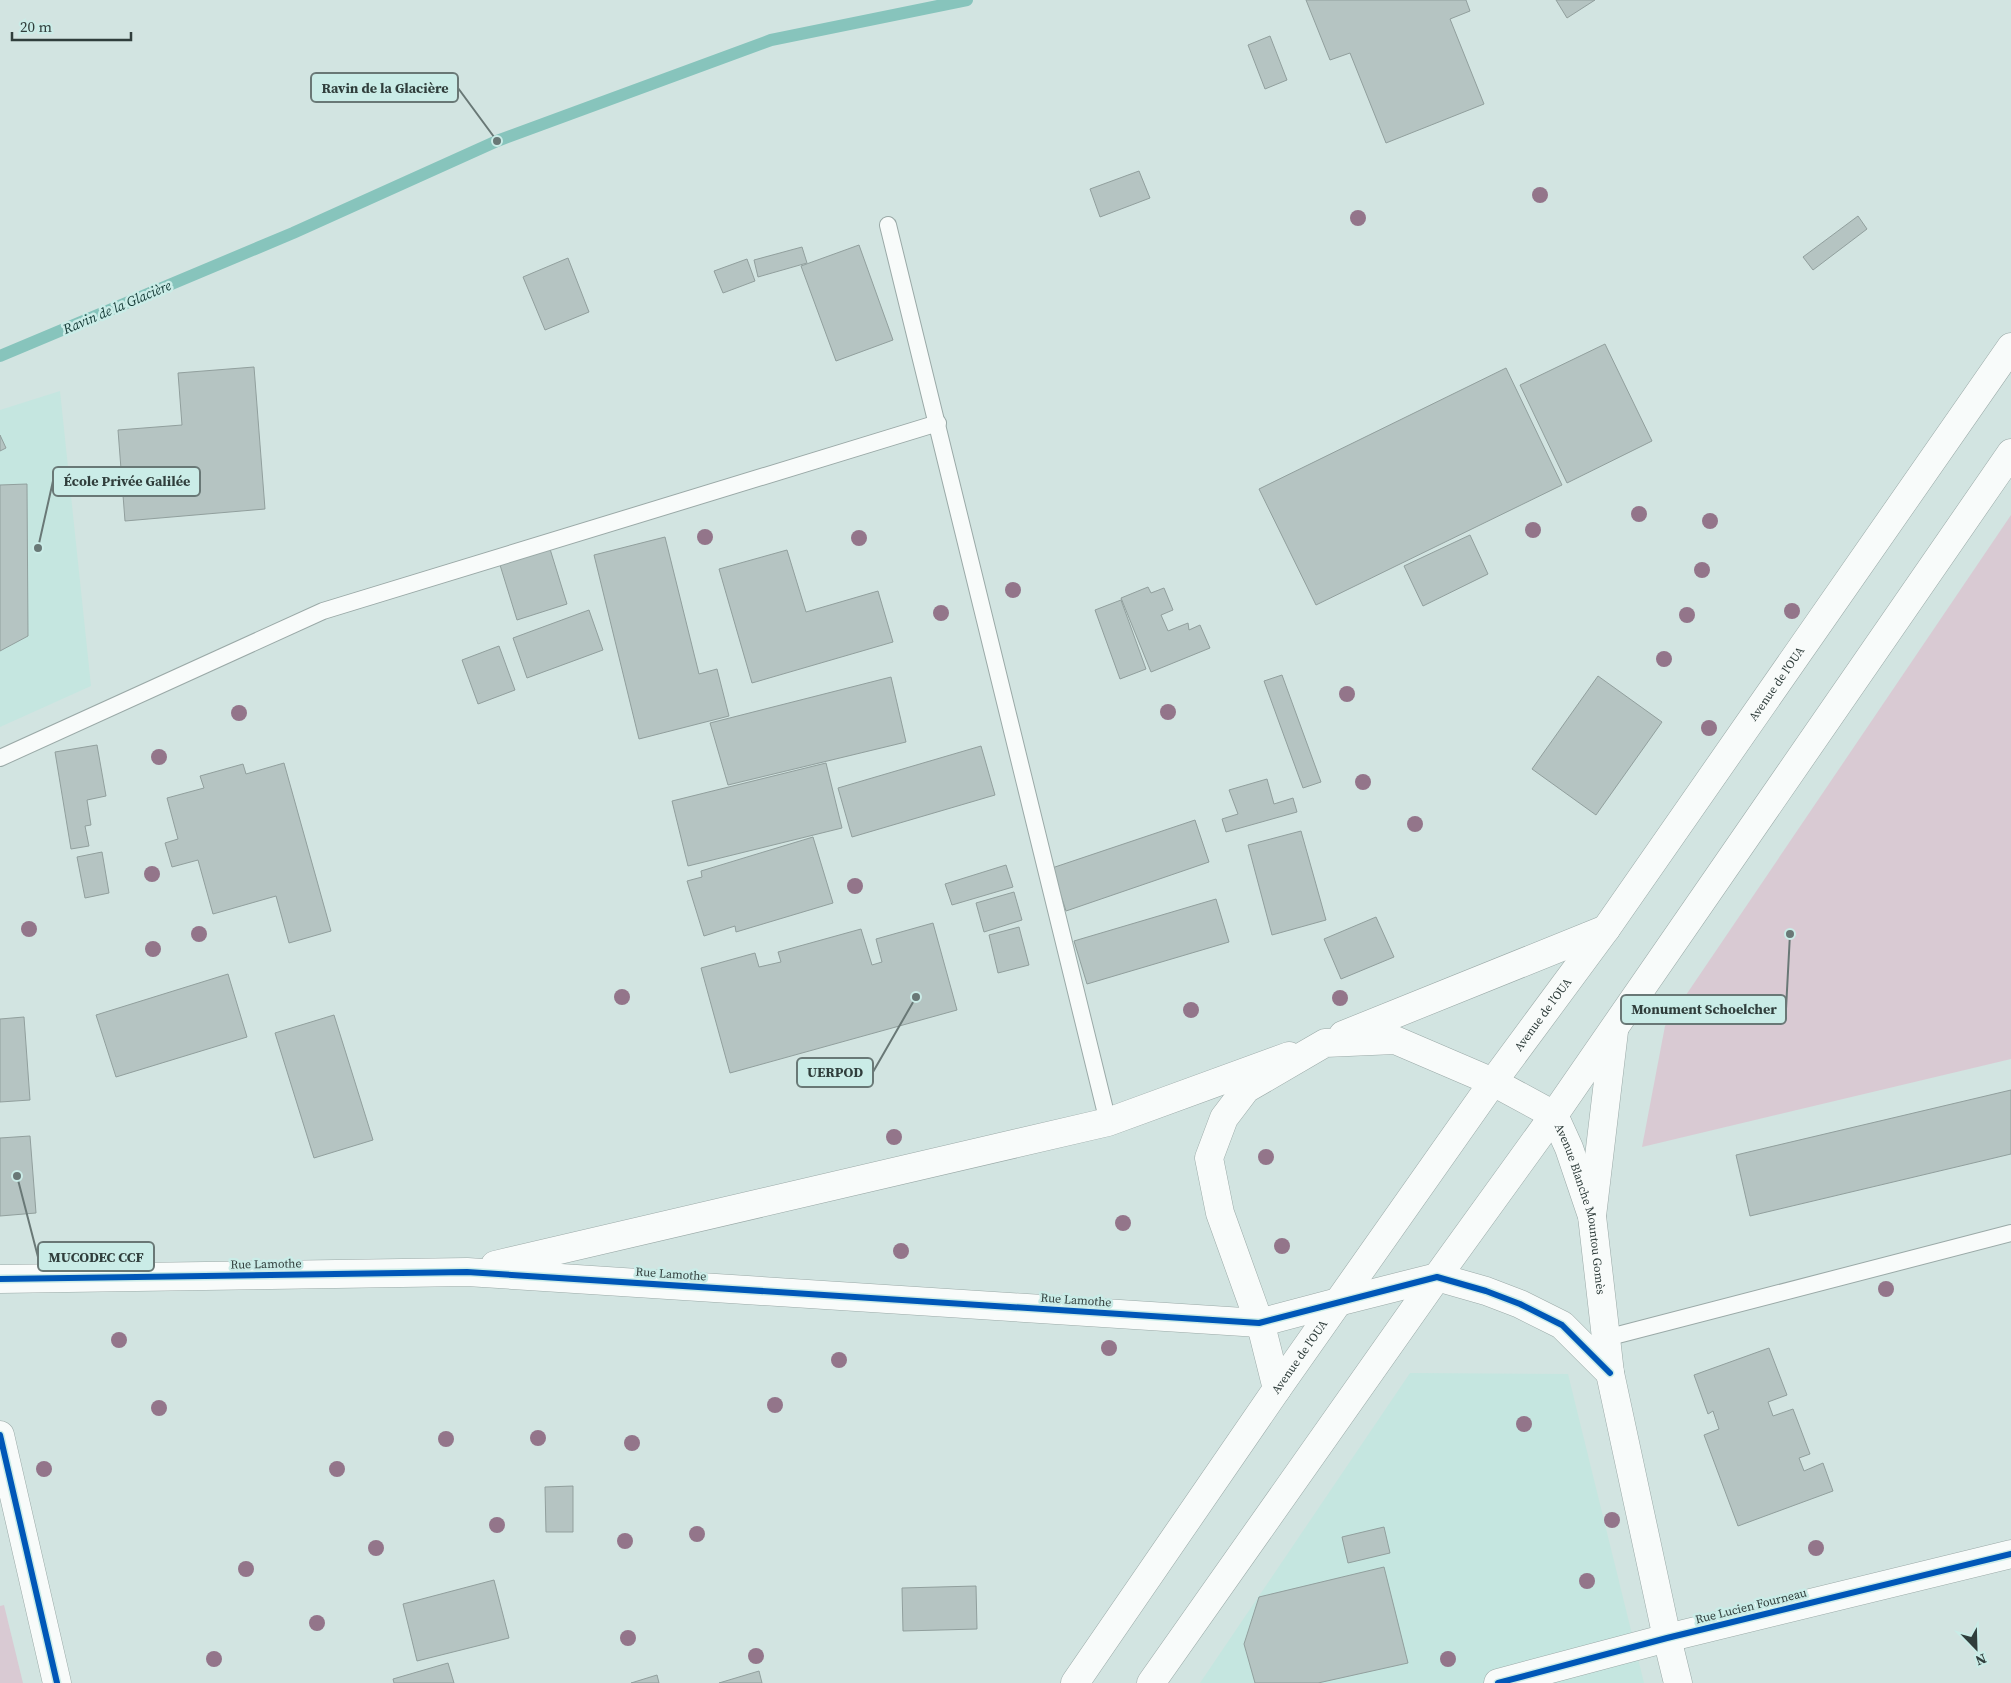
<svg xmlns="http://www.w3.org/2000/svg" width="2011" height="1683" font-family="'Source Serif 4',serif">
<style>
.built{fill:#c5e6e0}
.green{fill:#d9cad3}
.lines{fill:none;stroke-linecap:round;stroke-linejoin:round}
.stream{stroke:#87c4bc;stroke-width:12}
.building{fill:#b5c4c2;stroke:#919f9d}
.service-casing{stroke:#9aa9a7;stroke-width:18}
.minor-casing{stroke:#9aa9a7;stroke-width:29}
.tertiary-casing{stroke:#9aa9a7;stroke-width:29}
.primary-casing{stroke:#9aa9a7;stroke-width:29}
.service{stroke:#f8fbfa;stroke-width:16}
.minor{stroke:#f8fbfa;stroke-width:28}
.tertiary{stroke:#f8fbfa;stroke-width:28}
.primary{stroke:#f8fbfa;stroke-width:28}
.cycleway-casing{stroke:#caece7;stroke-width:9}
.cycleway{stroke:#0057b8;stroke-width:6}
.tree{fill:#93758a}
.labels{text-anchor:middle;stroke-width:5;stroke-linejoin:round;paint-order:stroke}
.street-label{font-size:12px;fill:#303e3c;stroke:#caece7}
.water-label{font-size:14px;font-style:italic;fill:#133935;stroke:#caece7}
.leader{fill:none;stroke:#697876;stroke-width:2}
.callout-dot{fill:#697876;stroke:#caece7;stroke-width:2}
.callout{fill:#caece7;stroke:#697876;stroke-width:2}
.callout-label{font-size:14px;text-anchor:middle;font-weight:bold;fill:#303e3c}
</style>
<rect width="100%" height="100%" fill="#d2e4e1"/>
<g class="built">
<path d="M60,391L91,686L0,727V410Z"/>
<path d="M1410,1373L1568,1374L1644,1683H1200Z"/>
</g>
<g class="green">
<path d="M2011,515V1059L1642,1147L1665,1026Z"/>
<path d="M4,1605L23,1683H0V1606Z"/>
</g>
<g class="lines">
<path class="stream" d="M0,356L293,233L497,141L771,40L967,0"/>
</g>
<g class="building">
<path d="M1306,0H1466L1470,11L1450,19L1484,104L1386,143L1350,53L1330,60Z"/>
<path d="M1556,0H1595L1567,18Z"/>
<path d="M1270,36L1287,80L1265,89L1248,45Z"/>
<path d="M1139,171L1150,198L1100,217L1090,189Z"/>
<path d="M1858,216L1867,229L1813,270L1803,257Z"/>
<path d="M859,245L893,340L836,361L801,266Z"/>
<path d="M802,247L807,263L758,277L754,260Z"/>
<path d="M568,258L589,312L545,330L523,277Z"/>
<path d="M747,259L755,281L723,293L714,271Z"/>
<path d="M1605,344L1652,441L1567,483L1520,385Z"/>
<path d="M254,367L265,509L125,521L118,430L182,425L178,373Z"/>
<path d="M1506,368L1562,485L1316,605L1259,489Z"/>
<path d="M0,435L6,448L0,451Z"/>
<path d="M27,484L28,636L0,651V485Z"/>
<path d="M1470,535L1488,574L1423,606L1404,566Z"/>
<path d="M665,537L699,674L717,669L729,716L639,739L594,555Z"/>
<path d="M550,549L567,604L517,620L500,565Z"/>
<path d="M787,550L806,612L878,591L893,642L752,683L719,569Z"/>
<path d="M1148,587L1151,593L1164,588L1173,610L1161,615L1168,631L1188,623L1189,630L1200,625L1210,648L1151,672L1121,598Z"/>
<path d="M1121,600L1146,669L1120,679L1095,610Z"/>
<path d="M589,610L603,650L527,678L513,638Z"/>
<path d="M499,646L515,690L478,704L462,660Z"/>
<path d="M1282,675L1321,782L1303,788L1264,681Z"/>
<path d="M1598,676L1662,722L1596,815L1532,769Z"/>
<path d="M891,677L906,742L728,785L710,723Z"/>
<path d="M97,745L106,796L87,800L91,825L85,826L89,846L71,849L55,752Z"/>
<path d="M981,746L995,795L852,837L838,788Z"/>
<path d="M284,763L331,931L289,943L276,896L213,914L198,860L172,867L165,843L178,839L167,798L204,788L200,776L243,764L246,774Z"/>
<path d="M826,763L842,828L688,866L672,801Z"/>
<path d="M1267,779L1274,804L1293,798L1297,812L1226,832L1222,819L1238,814L1229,790Z"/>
<path d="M1195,820L1209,862L1066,911L1052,868Z"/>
<path d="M1301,831L1326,920L1272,935L1248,845Z"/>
<path d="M813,837L833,903L736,932L735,926L704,936L687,881L702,877L701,871Z"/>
<path d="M102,852L109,893L85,898L77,857Z"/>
<path d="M1006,865L1013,887L952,905L945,884Z"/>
<path d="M1014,892L1022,920L984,932L976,903Z"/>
<path d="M1216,899L1229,942L1087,984L1074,941Z"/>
<path d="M1376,917L1394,957L1341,979L1324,939Z"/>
<path d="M933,923L957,1010L730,1073L701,968L755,953L759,967L781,962L778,952L861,929L872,965L882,962L876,939Z"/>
<path d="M1019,927L1029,965L998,973L989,935Z"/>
<path d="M228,974L247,1037L116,1077L96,1015Z"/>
<path d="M334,1015L373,1140L314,1158L275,1033Z"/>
<path d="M24,1017L30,1100L0,1102V1019Z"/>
<path d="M2011,1090V1154L1750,1216L1736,1155Z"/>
<path d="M30,1136L36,1213L0,1216V1138Z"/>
<path d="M1769,1348L1787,1395L1768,1402L1773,1416L1793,1409L1810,1454L1799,1458L1804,1471L1823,1463L1833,1491L1738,1526L1704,1435L1719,1429L1713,1411L1708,1414L1694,1375Z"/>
<path d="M573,1486V1532H546L545,1487Z"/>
<path d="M1384,1527L1390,1553L1348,1563L1342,1537Z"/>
<path d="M1384,1567L1408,1663L1318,1683H1255L1244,1644L1259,1597Z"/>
<path d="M494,1580L509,1638L417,1661L403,1604Z"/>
<path d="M976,1586L977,1629L903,1631L902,1588Z"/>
<path d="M448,1663L454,1683H394L393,1679Z"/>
<path d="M759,1671L762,1683H719Z"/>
<path d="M657,1675L659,1683H631Z"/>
</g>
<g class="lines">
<g class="service-casing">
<g id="service">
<path d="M888,225L1108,1122"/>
<path d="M0,758L323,611L938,423"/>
<path d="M1606,1338L2011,1233"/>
</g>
</g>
<g class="minor-casing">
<g id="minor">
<path d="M495,1265L1108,1122L1289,1056"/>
<path d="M0,1279L467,1272L1259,1323L1338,1302"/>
<path d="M0,1435L57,1683"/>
</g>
</g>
<g class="tertiary-casing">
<g id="tertiary">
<path id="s1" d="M1493,1082L1554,1115L1569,1148L1592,1216L1610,1373L1667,1638L1678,1683"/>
<path d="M1338,1302L1437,1277L1486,1291L1520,1304L1562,1325L1610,1373"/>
<path d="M1498,1683L1667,1638L2011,1554"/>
</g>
</g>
<g class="primary-casing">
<g id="primary">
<path d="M1343,1035L1606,929"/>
<path d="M1592,1216L1614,1031"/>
<path d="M1277,1389L1263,1333L1220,1213L1209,1158L1224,1118L1246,1089L1325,1043L1395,1040L1493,1082"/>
<path id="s2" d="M1075,1683L1277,1389L1493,1082L1606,929L2011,347"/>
<path d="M1151,1683L1437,1277L1554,1115L2011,453"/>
</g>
</g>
<use href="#service" class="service"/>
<use href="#minor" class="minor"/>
<use href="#tertiary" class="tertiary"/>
<use href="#primary" class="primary"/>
<g class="cycleway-casing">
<g id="cycleway">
<path d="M0,1279L467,1272L1259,1323L1437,1277L1486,1291L1520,1304L1562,1325L1610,1373"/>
<path d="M0,1435L57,1683"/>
<path d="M1498,1683L1667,1638L2011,1554"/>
</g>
</g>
<use href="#cycleway" class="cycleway"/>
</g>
<g class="tree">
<circle cx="1540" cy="195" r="8"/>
<circle cx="1358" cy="218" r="8"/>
<circle cx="1639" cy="514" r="8"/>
<circle cx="1710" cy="521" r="8"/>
<circle cx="1533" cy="530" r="8"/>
<circle cx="705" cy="537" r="8"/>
<circle cx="859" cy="538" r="8"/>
<circle cx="1702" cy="570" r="8"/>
<circle cx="1013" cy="590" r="8"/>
<circle cx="1792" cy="611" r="8"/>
<circle cx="941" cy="613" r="8"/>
<circle cx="1687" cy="615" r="8"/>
<circle cx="1664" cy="659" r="8"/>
<circle cx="1347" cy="694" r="8"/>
<circle cx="1168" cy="712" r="8"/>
<circle cx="239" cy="713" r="8"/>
<circle cx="1709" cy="728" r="8"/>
<circle cx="159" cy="757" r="8"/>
<circle cx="1363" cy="782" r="8"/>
<circle cx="1415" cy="824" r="8"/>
<circle cx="152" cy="874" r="8"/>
<circle cx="855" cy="886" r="8"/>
<circle cx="29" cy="929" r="8"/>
<circle cx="199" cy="934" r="8"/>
<circle cx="153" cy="949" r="8"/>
<circle cx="622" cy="997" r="8"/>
<circle cx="1340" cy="998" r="8"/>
<circle cx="1191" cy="1010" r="8"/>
<circle cx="894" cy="1137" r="8"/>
<circle cx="1266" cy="1157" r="8"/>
<circle cx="1123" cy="1223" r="8"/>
<circle cx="1282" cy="1246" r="8"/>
<circle cx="901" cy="1251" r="8"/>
<circle cx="1886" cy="1289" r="8"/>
<circle cx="119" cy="1340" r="8"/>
<circle cx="1109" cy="1348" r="8"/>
<circle cx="839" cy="1360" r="8"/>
<circle cx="775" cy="1405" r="8"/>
<circle cx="159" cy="1408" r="8"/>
<circle cx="1524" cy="1424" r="8"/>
<circle cx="538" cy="1438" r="8"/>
<circle cx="446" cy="1439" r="8"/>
<circle cx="632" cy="1443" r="8"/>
<circle cx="44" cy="1469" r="8"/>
<circle cx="337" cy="1469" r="8"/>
<circle cx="1612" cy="1520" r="8"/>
<circle cx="497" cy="1525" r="8"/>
<circle cx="697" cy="1534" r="8"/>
<circle cx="625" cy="1541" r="8"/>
<circle cx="376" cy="1548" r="8"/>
<circle cx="1816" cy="1548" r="8"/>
<circle cx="246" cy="1569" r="8"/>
<circle cx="1587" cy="1581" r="8"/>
<circle cx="317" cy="1623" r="8"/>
<circle cx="628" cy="1638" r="8"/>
<circle cx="756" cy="1656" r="8"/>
<circle cx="214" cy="1659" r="8"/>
<circle cx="1448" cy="1659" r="8"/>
</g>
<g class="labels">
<g class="street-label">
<text dy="4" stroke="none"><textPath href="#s2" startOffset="1221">Avenue de l'OUA</textPath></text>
<text dy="4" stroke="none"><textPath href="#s2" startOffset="816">Avenue de l'OUA</textPath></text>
<text dy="4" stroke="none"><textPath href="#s1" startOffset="168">Avenue Blanche Mountou Gomès</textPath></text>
<text transform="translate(266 1264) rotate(-1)" y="4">Rue Lamothe</text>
<text transform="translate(671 1274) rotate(4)" y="4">Rue Lamothe</text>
<text transform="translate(1076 1300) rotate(4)" y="4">Rue Lamothe</text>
<text dy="4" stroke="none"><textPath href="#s2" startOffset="396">Avenue de l'OUA</textPath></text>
<text transform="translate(1751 1606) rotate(-14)" y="4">Rue Lucien Fourneau</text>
</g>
<g class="water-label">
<text transform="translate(117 307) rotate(-23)" y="5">Ravin de la Glacière</text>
</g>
</g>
<path class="leader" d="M497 141L458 88M38 548L53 481M1790 934L1786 1009M916 997L873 1072M17 1176L38 1257"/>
<g class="callout-dot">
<circle cx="497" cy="141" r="5"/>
<circle cx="38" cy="548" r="5"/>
<circle cx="1790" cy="934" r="5"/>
<circle cx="916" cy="997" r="5"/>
<circle cx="17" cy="1176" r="5"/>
</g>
<g class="callout">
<rect x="311" y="73" width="147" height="29" rx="5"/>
<rect x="53" y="467" width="147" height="29" rx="5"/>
<rect x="1621" y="995" width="165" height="29" rx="5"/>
<rect x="797" y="1058" width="76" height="29" rx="5"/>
<rect x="38" y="1242" width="116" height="29" rx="5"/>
</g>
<g class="callout-label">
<text x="385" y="93">Ravin de la Glacière</text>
<text x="127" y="486">École Privée Galilée</text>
<text x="1704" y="1014">Monument Schoelcher</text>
<text x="835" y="1077">UERPOD</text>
<text x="96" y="1262">MUCODEC CCF</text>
</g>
<g transform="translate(1976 1648) rotate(157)" stroke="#caece7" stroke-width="4" paint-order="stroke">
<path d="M0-4L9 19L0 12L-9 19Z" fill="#303e3c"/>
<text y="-8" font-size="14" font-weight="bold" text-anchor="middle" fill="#303e3c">N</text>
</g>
<path d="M12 32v8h119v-8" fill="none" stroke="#303e3c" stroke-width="2.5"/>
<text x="20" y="32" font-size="15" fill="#303e3c" stroke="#caece7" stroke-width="4" paint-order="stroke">20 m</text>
</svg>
